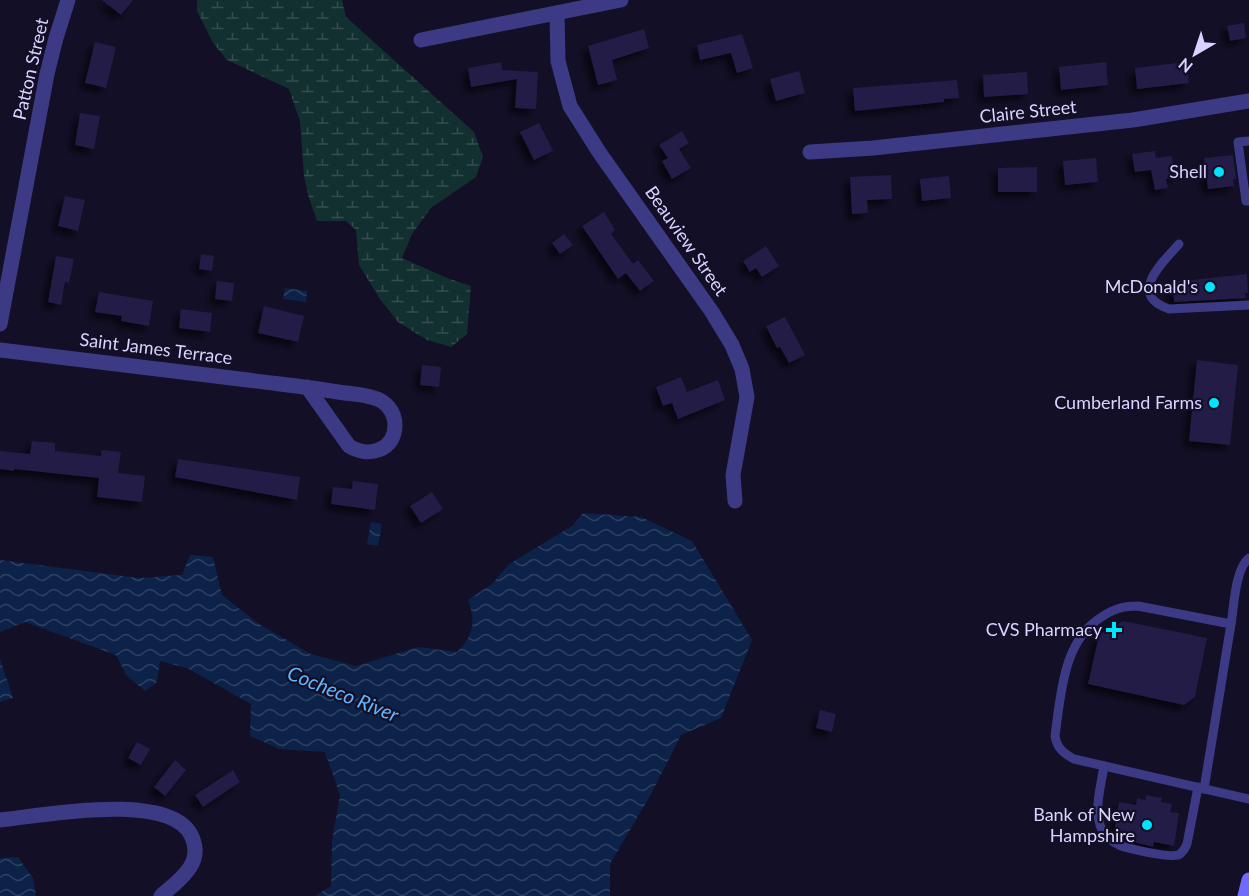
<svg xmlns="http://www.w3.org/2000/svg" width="1249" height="896" font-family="Lato,sans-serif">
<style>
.wetland{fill:url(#wetland-marsh)}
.water{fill:url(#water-waves)}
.building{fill:#241b47;filter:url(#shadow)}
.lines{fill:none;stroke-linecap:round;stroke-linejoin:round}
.service{stroke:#3d3a85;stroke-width:9}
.minor{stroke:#3d3a85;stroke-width:15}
.secondary{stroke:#6f6bff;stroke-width:15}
.poi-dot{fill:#00e5ff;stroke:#130f26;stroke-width:2}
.labels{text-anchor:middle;stroke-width:4.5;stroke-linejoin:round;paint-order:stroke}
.street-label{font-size:18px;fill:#d9d4ff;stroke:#130f26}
.poi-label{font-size:18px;fill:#d9d4ff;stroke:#130f26;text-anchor:end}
.water-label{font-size:20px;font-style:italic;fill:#62b6ff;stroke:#130f26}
</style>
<defs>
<pattern id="wetland-marsh" width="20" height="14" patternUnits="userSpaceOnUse" patternTransform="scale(1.5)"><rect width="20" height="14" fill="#12302f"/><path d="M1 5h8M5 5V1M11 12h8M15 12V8" fill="none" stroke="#344d4e"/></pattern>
<pattern id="water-waves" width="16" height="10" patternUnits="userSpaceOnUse" patternTransform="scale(1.5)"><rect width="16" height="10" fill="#0c2248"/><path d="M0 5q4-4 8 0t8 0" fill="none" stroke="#2f4163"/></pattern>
<filter id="shadow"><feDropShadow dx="-5.5" dy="5.5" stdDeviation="3" flood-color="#0009"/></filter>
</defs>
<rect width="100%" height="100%" fill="#130f26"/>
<path class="wetland" d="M197,0H342L346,17L474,132L483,157L476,177L431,208L412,234L402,258L447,278L471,286L467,334L451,347L427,340L398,322L380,299L359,265L356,230L346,221H317L309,198L304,176L300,121L289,89L227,60L213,43L197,11Z"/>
<g class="water">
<path d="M285,288L307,291L306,302L283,299Z"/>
<path d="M583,513L641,517L692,541L752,640L721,718L681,735L651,794L610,864V896H315L331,886L332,841L340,795L325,752L279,749L250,736L251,704L187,668L160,661L157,682L145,691L126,675L116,655L25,622L0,632V560L139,578L182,575L190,555L213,557L222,595L259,624L311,654L356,666L418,647L457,652C474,635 476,622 468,600L492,584L509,564L572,526Z"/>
<path d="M371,522L382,524L378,546L367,544Z"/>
<path d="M0,659L13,698L0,702Z"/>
<path d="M18,857L33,878L36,896H0V858Z"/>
</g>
<g class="building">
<path d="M102,0H133L121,15Z"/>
<path d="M1244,23L1246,38L1230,41L1227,26Z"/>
<path d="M644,29L649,48L612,60L617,80L598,85L588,46Z"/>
<path d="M742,34L753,68L737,73L731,53L700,60L697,45Z"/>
<path d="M95,42L116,47L106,88L85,83Z"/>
<path d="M501,62L502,70L538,72L536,109L515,108L517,79L471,87L468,68Z"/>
<path d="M1106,62L1108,85L1061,90L1059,67Z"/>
<path d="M1186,62L1189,83L1137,89L1135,68Z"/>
<path d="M799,71L805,93L776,101L770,79Z"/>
<path d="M1027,72L1028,94L984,97L983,75Z"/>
<path d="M957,80L959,98L944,99V102L855,111L853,88Z"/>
<path d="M80,113L100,116L94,149L75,145Z"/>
<path d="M539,123L553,151L534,160L520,132Z"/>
<path d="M682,131L689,143L679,149L691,168L672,179L662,161L668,158L659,145Z"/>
<path d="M1155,151L1156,158L1172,156L1175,178L1166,179L1168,188L1155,190L1151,170L1135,172L1132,154Z"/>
<path d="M1233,155L1236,179H1233L1234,186L1208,189L1204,158Z"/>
<path d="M1096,158L1098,182L1065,185L1063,161Z"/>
<path d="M1037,167V192H998V168Z"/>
<path d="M891,175L892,199L867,200L868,213L852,214L850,177Z"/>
<path d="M949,176L951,198L922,201L920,179Z"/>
<path d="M65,196L85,200L78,231L58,226Z"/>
<path d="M604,212L615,230L611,234L633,264L638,260L654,281L640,291L626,273L618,279L582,226Z"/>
<path d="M564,234L573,245L560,254L552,243Z"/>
<path d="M766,246L779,266L762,277L756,268L750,272L743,261Z"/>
<path d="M201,254L214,256L212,271L199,269Z"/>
<path d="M56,256L74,259L69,283L65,282L61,305L48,302Z"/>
<path d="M1247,274L1248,293H1245L1246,298L1174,302L1173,282Z"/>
<path d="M217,281L234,283L232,301L215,299Z"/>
<path d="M99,292L153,301L149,326L121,321L122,316L95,312Z"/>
<path d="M264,306L304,316L298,342L258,333Z"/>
<path d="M181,309L212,313L210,332L179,328Z"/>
<path d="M785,317L805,355L789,363L780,347L777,348L766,326Z"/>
<path d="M1197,360L1238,365L1230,445L1189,441Z"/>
<path d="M422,365L441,367L439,387L420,385Z"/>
<path d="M681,377L687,392L718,380L725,400L678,419L672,403L663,406L656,387Z"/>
<path d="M32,441L55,443V451L101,456L102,450L121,452L118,473L145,476L142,502L97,497L99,478L14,469V471L0,469V451L30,454Z"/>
<path d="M178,459L300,477L297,500L175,477Z"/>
<path d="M353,481L378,484L375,510L331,504L333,487L352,489Z"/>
<path d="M432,492L443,509L421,523L410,506Z"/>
<path d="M1123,621L1207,638L1195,697L1184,705L1088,684L1099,635Z"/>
<path d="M820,710L836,714L832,732L816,728Z"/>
<path d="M137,742L150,749L141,765L128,758Z"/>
<path d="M175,760L186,770L165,796L154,787Z"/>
<path d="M233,770L240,782L203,807L195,795Z"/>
<path d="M1146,795L1162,798L1161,802L1172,804L1170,812L1179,813L1174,846L1154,842L1153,847L1150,846L1130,841V839L1114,834L1119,802L1136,805L1137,798L1145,800Z"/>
</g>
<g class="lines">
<g class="service">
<path d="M1249,141L1238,142L1246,201H1249"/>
<path d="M1179,244C1162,263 1127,295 1169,309L1249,305"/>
<path d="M1249,558C1235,569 1234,607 1231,624L1138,606C1124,606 1116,608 1103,616C1063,640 1061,693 1055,736C1057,748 1063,753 1074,759L1249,799"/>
<path d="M1104,766C1101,786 1093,811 1102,830C1105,836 1113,842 1119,845C1129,849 1169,858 1178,855C1183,853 1185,848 1187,844L1198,787"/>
<path d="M1204,789L1231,624"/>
</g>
<g class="minor">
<path d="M557,13L558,61L570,106L599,152L712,312L732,345L742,369L747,397L733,475L735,501"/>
<path d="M421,40L621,0"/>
<path d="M810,152L873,148L1133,120L1249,101"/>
<path d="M0,324L47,74L56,38L68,0"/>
<path d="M0,350C83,360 166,370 248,380C278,384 308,387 338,392C350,394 363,394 374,398C386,401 395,412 395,425C395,451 368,458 349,446L307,387"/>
<path d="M0,820C41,816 172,790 192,837C204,864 179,880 161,896"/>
</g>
<path class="secondary" d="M1245,896L1249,880"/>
</g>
<g class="poi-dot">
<circle cx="1219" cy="172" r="6"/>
<circle cx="1210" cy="287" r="6"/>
<circle cx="1214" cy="403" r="6"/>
<path d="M1111 621h6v6h6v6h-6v6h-6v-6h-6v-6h6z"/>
<circle cx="1147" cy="825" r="6"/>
</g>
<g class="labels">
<g class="street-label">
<text transform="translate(31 69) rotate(-77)" y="6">Patton Street</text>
<text transform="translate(1028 112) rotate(-6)" y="6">Claire Street</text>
<text transform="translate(686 241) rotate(55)" y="6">Beauview Street</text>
<text transform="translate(156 349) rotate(7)" y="6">Saint James Terrace</text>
</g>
<g class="poi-label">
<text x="1207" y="178">Shell</text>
<text x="1198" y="293">McDonald's</text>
<text x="1202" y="409">Cumberland Farms</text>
<text x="1102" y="636">CVS Pharmacy</text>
<text x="1135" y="821">Bank of New<tspan x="1135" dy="21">Hampshire</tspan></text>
</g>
<g class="water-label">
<text transform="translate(343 694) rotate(22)" y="7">Cocheco River</text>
</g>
</g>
<g transform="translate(1195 54) rotate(219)" stroke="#130f26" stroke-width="4.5" paint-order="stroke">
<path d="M0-4.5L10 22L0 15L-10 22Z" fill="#d9d4ff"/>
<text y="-9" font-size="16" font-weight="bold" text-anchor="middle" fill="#d9d4ff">N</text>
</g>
</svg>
